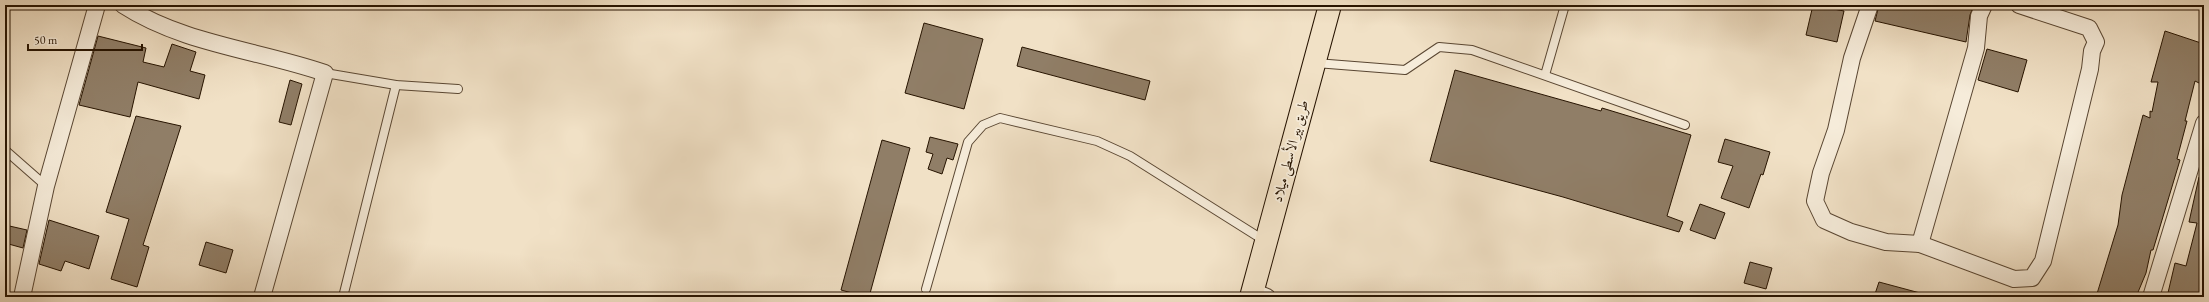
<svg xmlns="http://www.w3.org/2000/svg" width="2209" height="302" font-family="'EB Garamond',Amiri,serif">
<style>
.building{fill:#907e67;stroke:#261300}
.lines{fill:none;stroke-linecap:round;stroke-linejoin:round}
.service-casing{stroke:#594632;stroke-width:10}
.minor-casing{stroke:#594632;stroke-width:18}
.primary-casing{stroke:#261300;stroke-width:24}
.service{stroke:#f6ecda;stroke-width:8}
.minor{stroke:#f6ecda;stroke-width:16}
.primary{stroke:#f1e1c6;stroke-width:22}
.labels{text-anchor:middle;stroke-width:3.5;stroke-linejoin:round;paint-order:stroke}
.street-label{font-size:14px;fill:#261300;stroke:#f6ecda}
</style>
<rect width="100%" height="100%" fill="#f1e1c6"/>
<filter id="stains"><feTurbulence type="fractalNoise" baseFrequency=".005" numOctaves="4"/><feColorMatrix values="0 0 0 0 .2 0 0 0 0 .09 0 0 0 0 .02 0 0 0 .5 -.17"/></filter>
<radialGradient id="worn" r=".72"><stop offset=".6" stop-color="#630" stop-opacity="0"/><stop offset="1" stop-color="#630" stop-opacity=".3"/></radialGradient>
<g class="building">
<path d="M1813,5L1844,11L1837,42L1806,35Z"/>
<path d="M1879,5H1974L1970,15L1966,42L1875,21Z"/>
<path d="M924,23L983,39L964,109L905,93Z"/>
<path d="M2165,31L2204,44V75L2201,84L2195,81L2185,121H2187L2177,159L2180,160L2153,250H2151L2146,273L2136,297H2096L2118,225L2122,195L2143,115L2150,118V111L2152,112L2158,82H2151Z"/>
<path d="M98,36L146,48L143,62L164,67L172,44L196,52L190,71L205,75L199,99L138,82L130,117L79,105Z"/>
<path d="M1022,47L1150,81L1145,100L1017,66Z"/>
<path d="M1987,49L2027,60L2018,92L1978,80Z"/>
<path d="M1455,70L1601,111L1602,108L1691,135L1667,216L1683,222L1679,232L1563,197L1430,161Z"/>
<path d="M290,80L302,84L291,125L279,122Z"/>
<path d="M136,116L181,126L143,245L149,247L137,287L111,279L129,219L106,212Z"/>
<path d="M930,137L958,144L953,160L947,158L942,174L928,169L933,154L926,152Z"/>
<path d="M1725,139L1770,152L1763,175L1761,174L1749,208L1721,198L1733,166L1718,162Z"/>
<path d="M882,140L910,148L869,297H867L841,290Z"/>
<path d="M2199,177H2204V297H2167L2175,263L2186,266L2197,223L2189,222Z"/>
<path d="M1700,204L1725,213L1715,239L1690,230Z"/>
<path d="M49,220L99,236L89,269L65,261L61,271L39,264Z"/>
<path d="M5,225L27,230L23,248L5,243Z"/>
<path d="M206,242L233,250L226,273L199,265Z"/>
<path d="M1750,262L1772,268L1766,289L1744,283Z"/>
<path d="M1879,282L1920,293L1919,297H1874Z"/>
</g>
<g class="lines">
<g class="service-casing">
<g id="service">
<path d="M1316,63L1405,70L1439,47L1472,50L1685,125"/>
<path d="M325,73L396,85L458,89"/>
<path d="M1545,75L1565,5"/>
<path d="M5,150L46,186"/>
<path d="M926,289L968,142L983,125L1000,118L1097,141L1130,156L1265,241"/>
<path d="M343,297L396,85"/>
</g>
</g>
<g class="minor-casing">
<g id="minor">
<path d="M123,5C183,44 258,50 325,73L262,297"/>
<path d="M1870,5L1852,58L1836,130L1821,173L1815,201L1824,220L1851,232L1886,242L1920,244L2014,279L2032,278L2043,261L2090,69L2092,51L2096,42L2089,28L2019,5"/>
<path d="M1920,244L1976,48L1979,16L1984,5"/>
<path d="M1253,291L1267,297"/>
<path d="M22,297L46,186L97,5"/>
<path d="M2151,297L2204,123"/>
</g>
</g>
<g class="primary-casing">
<path id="primary" d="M1251,297L1330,5"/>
</g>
<use href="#service" class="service"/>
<use href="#minor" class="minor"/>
<use href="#primary" class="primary"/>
</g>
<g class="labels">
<g class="street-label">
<text transform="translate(1290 151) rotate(-75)" y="5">طريق بير الأسطى ميلاد</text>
</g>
</g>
<rect width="2209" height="302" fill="none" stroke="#f1e1c6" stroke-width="20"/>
<rect x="6" y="6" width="2197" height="290" fill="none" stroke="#261300" stroke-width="2"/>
<rect x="10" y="10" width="2189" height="282" fill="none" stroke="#261300"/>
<path d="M28 44v6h114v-6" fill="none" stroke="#261300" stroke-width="2"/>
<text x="34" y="44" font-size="12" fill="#261300" stroke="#f6ecda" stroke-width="3" paint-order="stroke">50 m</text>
<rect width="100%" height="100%" filter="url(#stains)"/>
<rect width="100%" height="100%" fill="url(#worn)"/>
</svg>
